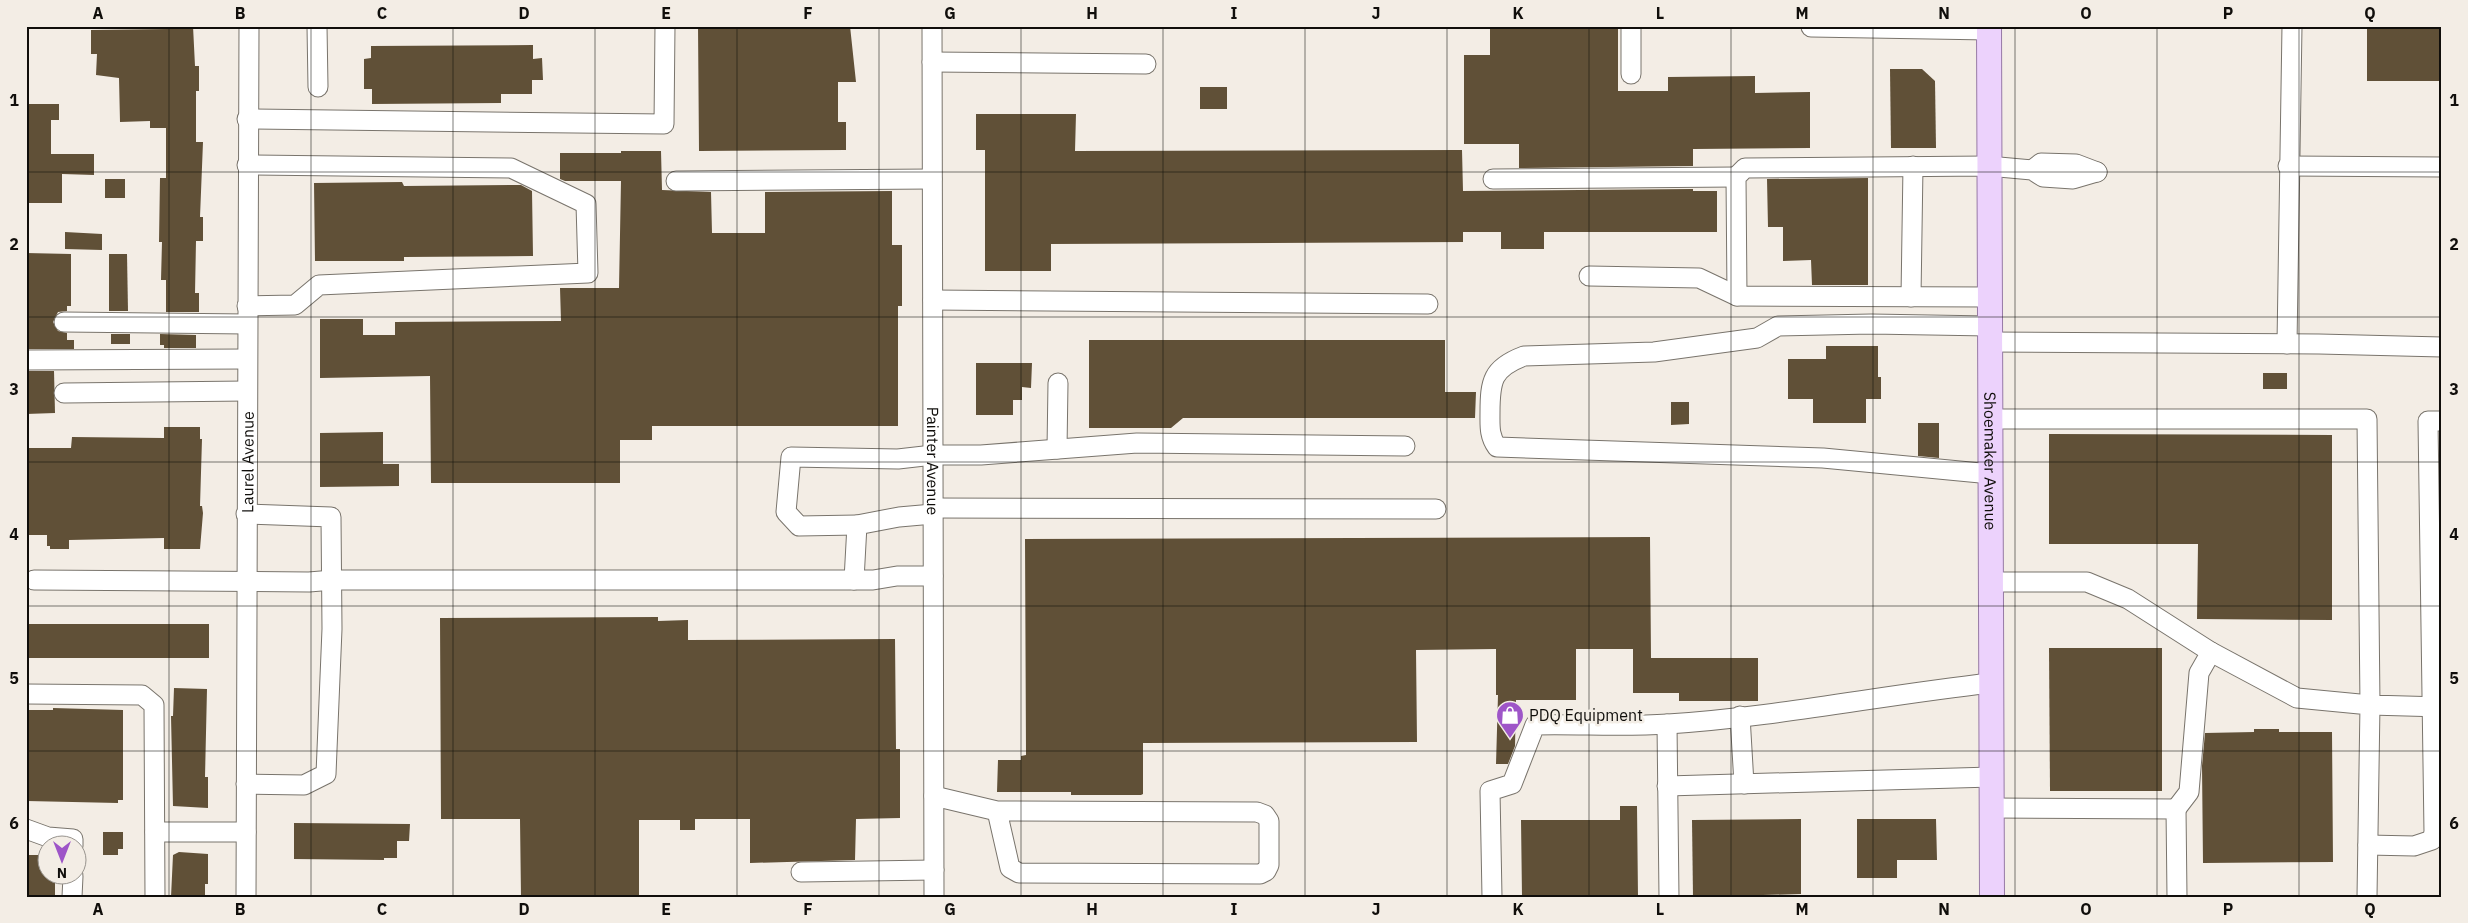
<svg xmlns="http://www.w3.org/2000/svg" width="2468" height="923" font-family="'IBM Plex Sans',sans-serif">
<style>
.building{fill:#605037}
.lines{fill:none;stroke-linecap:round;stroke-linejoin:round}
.minor-casing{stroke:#79746c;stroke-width:21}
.major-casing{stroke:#977aa6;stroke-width:26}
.minor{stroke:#fff;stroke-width:19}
.major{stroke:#ecd2fc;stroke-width:24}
.grid{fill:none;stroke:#100e0b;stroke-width:1;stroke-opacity:0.55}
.labels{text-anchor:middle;stroke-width:5;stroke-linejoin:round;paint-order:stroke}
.street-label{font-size:16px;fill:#100e0b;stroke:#f3ede5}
.poi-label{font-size:16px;fill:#100e0b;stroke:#f3ede5;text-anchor:start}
.neatline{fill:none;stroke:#100e0b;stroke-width:2}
.grid-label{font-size:16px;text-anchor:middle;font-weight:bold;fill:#100e0b}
</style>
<rect width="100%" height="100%" fill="#f3ede5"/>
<g class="building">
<path d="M168,26H193L195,66H199V91H196V142H203L200,217H203V241H196L195,293H199V312H166V280H161L162,242H159L160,178H166V128H150V121L120,122L119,78L96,75L97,54H91V30L168,29Z"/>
<path d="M698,26H850L856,82H838V122H846V150L699,151Z"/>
<path d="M1490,26H1618V91H1668V77L1755,76V93L1810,92V148L1693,149V166L1519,168V144H1464V55H1490Z"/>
<rect x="2367" y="26" width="75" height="55"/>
<path d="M533,45V59L542,58L543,80H532V94H501V103L372,104V89H364V59L371,58V46Z"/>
<path d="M1890,69H1922L1935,81L1936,148H1891Z"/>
<rect x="1200" y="87" width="27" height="22"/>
<path d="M26,104H59V120H51V154H94V175L62,174V203H26Z"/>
<path d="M976,114H1076L1075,151L1462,150L1463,191L1693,189V191H1717V232H1544V249H1501V232H1463V242L1051,244V271H985V150H976Z"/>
<path d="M621,151H661L662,190L711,192L712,233H765V192L892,191V245H902V306H898V426H652V440H620V483H431L430,376L320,378V319H363V335H395V322L561,321L560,288H619L621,181H565L560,179V153H621Z"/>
<path d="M1868,178V285H1812L1811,260L1783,261V227H1768L1767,179Z"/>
<rect x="105" y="179" width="20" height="19"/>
<path d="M402,182L404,186L521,185L532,191L533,256L404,257V261H315L314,183Z"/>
<path d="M65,232L102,234V250L65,249Z"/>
<path d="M26,253L71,254V306H67V311L58,312L53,322L58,331L67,333V340H74V349H26Z"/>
<path d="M109,254H127L128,311H109Z"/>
<rect x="111" y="334" width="19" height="10"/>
<path d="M160,334L196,335V348H164V345H160Z"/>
<path d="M1089,340H1445V392H1476L1475,418H1183L1171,428H1089Z"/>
<path d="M1826,346H1878V377H1881V399H1866V423H1813V399H1788V359H1826Z"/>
<path d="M976,363H1032L1031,388L1022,387V400H1013V415H976Z"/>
<path d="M26,371H54L55,413L26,414Z"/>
<rect x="2263" y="373" width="24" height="16"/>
<path d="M1671,402H1689V424L1671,425Z"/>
<path d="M1918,423H1939V458L1918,456Z"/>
<path d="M164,427H200V439H202L200,506H202L203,513L200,549H164V538L69,540V549H50V546H47V535H26V448H71L72,437L164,438Z"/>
<path d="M383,432V464H399V486L320,487V433Z"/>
<path d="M2049,434L2332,435V620L2197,619L2198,544H2049Z"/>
<path d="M1650,537L1651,658H1758V701H1679V693H1633V649H1576V700H1516L1515,746L1508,764H1496L1498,695H1496V649L1416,650L1417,742L1143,743V794L1141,795H1071V792H997L998,760H1021V756L1026,755L1025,539Z"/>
<path d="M658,617V621L688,620V640L895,639L896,749H900V818L856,819L855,860L750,863V819H695V830H680V820H639V897H521L520,819H441L440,618Z"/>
<rect x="26" y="624" width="183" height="34"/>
<path d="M2049,648H2162V791H2050Z"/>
<path d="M174,688L207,689L205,777H208V808L173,806L171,716H173Z"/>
<path d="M53,708L123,710V800H118V803L27,801L26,710H53Z"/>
<path d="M2254,729H2279V732H2332L2333,862L2203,863L2202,766L2205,733L2254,732Z"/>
<path d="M1620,806H1637L1638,897H1522L1521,820H1620Z"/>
<path d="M1801,819V894L1693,897L1692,820Z"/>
<path d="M1857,819H1936L1937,860H1897V878H1857Z"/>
<path d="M294,823L410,824L409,841H397V858H384V860L294,859Z"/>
<path d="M103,832H123V849H118V855H103Z"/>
<path d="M179,852L208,854V884H205V897H171L173,855Z"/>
<path d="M26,855H48V876H55V897H26Z"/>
</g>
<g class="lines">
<g class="minor-casing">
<g id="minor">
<path d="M317,26L318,87"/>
<path id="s1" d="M932,26L934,897"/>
<path d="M1811,27L1989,30"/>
<path d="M932,62L1146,64"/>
<path d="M1631,74V26"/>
<path d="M247,119L664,124L665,26"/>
<path d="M2288,166L2442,167"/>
<path d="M2032,170L2041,163L2076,164L2097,172"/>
<path d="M1493,179L1736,177"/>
<path d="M676,181L932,179"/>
<path d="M1589,276L1699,278L1737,296L1989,297"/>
<path d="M1737,296L1736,177L1745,168L1988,166L2032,170L2043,177L2073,179L2097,172"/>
<path d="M1911,297L1913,166"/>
<path d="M933,300L1428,304"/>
<path d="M247,306L295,305L319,285L588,273L586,204L511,168L247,165"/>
<path d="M64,322L247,324"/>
<path d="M1989,326L1871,324L1778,326L1757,338L1654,352L1524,356C1492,368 1490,381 1490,413C1490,426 1489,436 1497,447L1823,458L1991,474"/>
<path d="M1989,342L2319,344L2442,347"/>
<path d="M2287,344L2292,26"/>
<path d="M26,360L247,359"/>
<path d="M64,393L247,391"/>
<path d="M1991,419H2367L2370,705L2442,707"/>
<path d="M1057,449L1058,383"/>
<path d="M933,508L1436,509"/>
<path d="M857,525L799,526L786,512L791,457L898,459L933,455H981L1137,443L1405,446"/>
<path d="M34,580L309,582L333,580H873L897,576H933"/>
<path d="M854,580L857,525L899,517L933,514"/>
<path d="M1992,582H2087L2128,599L2211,652L2199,673L2189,792L2176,809"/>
<path d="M2211,652L2297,698L2370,705L2367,897"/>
<path d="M26,694L142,695L154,705L155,897"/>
<path d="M1740,716L1744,784"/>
<path d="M1667,724L1669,897"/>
<path d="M246,784L304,785L326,774L332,629L331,517L246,514"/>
<path d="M1667,786L1992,777"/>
<path d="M934,796L997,811L1257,812L1265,815L1269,821V865L1266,871L1260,874L1019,873L1010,868L997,811"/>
<path d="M1991,808L2176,809L2177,897"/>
<path d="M26,829L48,837L73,839V846"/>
<path d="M155,832H246"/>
<path d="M2368,845L2414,846L2432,840L2434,832L2428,421H2442"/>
<path d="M801,872L934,870"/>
<path d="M72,897L73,876"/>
<path id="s2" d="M246,897L249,26"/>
<path d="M1492,897L1490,791L1512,784L1535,725C1579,724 1624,727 1668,724C1776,717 1883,695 1991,683"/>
</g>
</g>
<g class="major-casing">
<g id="major">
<path id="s3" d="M1989,26L1992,897"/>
</g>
</g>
<use href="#minor" class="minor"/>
<use href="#major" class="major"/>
</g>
<path class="grid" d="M169,26V897M311,26V897M453,26V897M595,26V897M737,26V897M879,26V897M1021,26V897M1163,26V897M1305,26V897M1447,26V897M1589,26V897M1731,26V897M1873,26V897M2015,26V897M2157,26V897M2299,26V897M26,172H2442M26,317H2442M26,462H2442M26,606H2442M26,751H2442"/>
<defs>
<g id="shop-pin" transform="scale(1.4375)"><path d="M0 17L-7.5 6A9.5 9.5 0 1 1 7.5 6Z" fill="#9e55c8" stroke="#f3ede5"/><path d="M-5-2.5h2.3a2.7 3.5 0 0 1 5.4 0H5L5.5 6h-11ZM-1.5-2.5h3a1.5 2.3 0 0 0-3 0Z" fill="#fff"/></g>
</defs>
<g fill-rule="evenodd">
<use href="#shop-pin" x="1510" y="715"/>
</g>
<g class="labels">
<g class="street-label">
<text dy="6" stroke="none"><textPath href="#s2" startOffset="435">Laurel Avenue</textPath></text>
<text dy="6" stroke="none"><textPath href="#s1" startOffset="435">Painter Avenue</textPath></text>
<text dy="6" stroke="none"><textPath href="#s3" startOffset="435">Shoemaker Avenue</textPath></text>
</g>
<g class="poi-label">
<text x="1529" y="721">PDQ Equipment</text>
</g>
</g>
<rect width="2468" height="923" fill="none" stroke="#f3ede5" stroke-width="55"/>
<g transform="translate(62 860) rotate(180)"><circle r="24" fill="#f3ede5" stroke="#98948e"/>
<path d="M0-4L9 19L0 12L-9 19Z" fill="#9e55c8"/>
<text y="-8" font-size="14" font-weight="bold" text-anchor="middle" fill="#100e0b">N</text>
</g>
<rect x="28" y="28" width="2412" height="868" class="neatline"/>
<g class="grid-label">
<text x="98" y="19">A</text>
<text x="240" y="19">B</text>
<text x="382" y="19">C</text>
<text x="524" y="19">D</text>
<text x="666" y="19">E</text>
<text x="808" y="19">F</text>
<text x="950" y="19">G</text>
<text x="1092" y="19">H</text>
<text x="1234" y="19">I</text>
<text x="1376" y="19">J</text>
<text x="1518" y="19">K</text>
<text x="1660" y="19">L</text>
<text x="1802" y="19">M</text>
<text x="1944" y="19">N</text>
<text x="2086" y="19">O</text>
<text x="2228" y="19">P</text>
<text x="2370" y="19">Q</text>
<text x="14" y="106">1</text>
<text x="2454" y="106">1</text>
<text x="14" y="250">2</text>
<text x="2454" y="250">2</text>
<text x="14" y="395">3</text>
<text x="2454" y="395">3</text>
<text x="14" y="540">4</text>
<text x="2454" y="540">4</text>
<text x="14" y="684">5</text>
<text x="2454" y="684">5</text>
<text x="14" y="829">6</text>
<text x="2454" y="829">6</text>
<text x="98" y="915">A</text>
<text x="240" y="915">B</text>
<text x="382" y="915">C</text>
<text x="524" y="915">D</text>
<text x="666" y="915">E</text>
<text x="808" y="915">F</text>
<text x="950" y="915">G</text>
<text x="1092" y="915">H</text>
<text x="1234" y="915">I</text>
<text x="1376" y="915">J</text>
<text x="1518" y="915">K</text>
<text x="1660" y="915">L</text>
<text x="1802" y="915">M</text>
<text x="1944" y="915">N</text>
<text x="2086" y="915">O</text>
<text x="2228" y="915">P</text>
<text x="2370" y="915">Q</text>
</g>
</svg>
